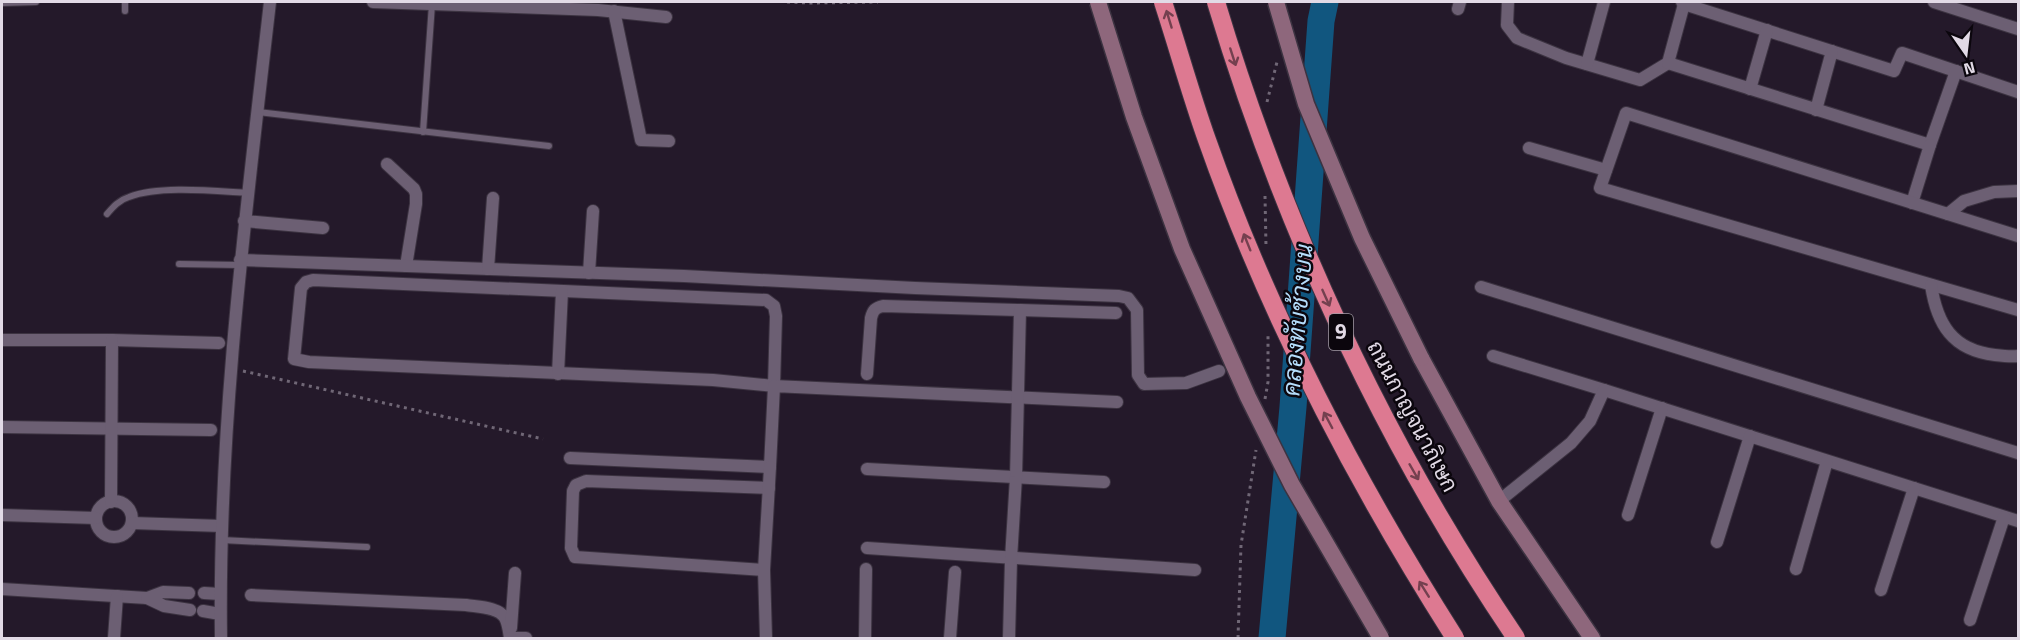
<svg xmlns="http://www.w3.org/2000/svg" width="2020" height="640" font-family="'Titillium Web',Sarabun,sans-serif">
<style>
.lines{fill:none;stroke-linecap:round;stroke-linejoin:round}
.river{stroke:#11567f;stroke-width:27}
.lane-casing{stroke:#3c3341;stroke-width:8}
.street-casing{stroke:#3c3341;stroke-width:14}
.secondary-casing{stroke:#3c3341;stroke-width:19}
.path{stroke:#706776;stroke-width:3;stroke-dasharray:3 4.5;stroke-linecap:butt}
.lane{stroke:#6c5f73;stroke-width:6}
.street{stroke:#6c5f73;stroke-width:12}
.secondary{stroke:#8e677c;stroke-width:16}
.secondary-bridge-casing{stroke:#3c3341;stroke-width:19;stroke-linecap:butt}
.highway-bridge-casing{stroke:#3c3341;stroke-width:20;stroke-linecap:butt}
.secondary-bridge{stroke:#8e677c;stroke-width:16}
.highway-bridge{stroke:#dd7991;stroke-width:18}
.oneway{stroke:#74404f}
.labels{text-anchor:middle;stroke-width:5;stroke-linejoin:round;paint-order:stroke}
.shield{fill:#0b060d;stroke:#a29aa5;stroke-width:1.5}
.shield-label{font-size:21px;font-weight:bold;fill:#e2dae6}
.street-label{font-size:22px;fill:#e2dae6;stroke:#0b060d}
.water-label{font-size:24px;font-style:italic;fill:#b5ddfb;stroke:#0b060d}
</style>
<rect width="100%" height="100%" fill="#24192a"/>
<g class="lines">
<path class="river" d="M1272,638L1293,407L1321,21L1325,2"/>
<g class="lane-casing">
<g id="lane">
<path d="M2,3L36,2"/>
<path d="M125,11V2"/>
<path d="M258,112L549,146"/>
<path d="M423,132L432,4"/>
<path d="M107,214C113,207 119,200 129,197C160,185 214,191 248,193"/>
<path d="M179,264L240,265"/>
<path d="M222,540L367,547"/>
</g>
</g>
<g class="street-casing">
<g id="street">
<path d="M373,2L598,10L666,17"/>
<path d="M1508,2L1507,25L1517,38L1566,58L1640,80L1668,63L1684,4"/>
<path d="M1682,2L1684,4L1894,71L1902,53L2018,92"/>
<path d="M1934,2L2018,29"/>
<path d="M1458,9L1460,2"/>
<path d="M614,11L641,140L669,141"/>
<path d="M1668,63L1930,145L1956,71"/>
<path d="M1587,64L1604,2"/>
<path d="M1750,89L1767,30"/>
<path d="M1816,110L1832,51"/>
<path d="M1529,148L1606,170"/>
<path d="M387,164L414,189L416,194V204L406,266"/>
<path d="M1912,203L1930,145"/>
<path d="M1948,214L1964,201L1994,192L2018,191"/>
<path d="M244,221L323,228"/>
<path d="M2018,236L1626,113L1600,188L2018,310"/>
<path d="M240,260L684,276L915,288L1119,296L1128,298L1137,310L1138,375L1144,384L1186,383L1219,371"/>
<path d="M488,269L493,198"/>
<path d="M589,273L593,211"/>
<path d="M313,280L766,300L774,306L776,316L774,386L713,380L309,362L294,359L301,288L306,282Z"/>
<path d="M1931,285C1937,324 1952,350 1995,355C2003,356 2011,357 2018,356"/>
<path d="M1481,287L2018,453"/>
<path d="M2,340H112L219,343"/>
<path d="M1493,356L1604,390"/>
<path d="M558,374L562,291"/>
<path d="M867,374L871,318C873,310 875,308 883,306L1020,310"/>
<path d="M2,427L211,430"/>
<path d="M570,458L770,467L774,386L1117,402"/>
<path d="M867,469L1104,482"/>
<path d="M1499,501L1571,443L1590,421L1604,390L2018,521"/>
<circle cx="114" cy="519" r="18"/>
<path d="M111,502L112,340"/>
<path d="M2,515L96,518"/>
<path d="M1628,515L1662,408"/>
<path d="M132,523L222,526"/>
<path d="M1717,542L1750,436"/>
<path d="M867,548L1195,570"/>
<path d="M1796,569L1827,461"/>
<path d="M764,570L575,557L571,548L573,491L576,485L586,481L769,488"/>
<path d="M2,589L147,598"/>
<path d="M1881,590L1914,488"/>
<path d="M189,593L163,592L147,598L164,606L190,610"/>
<path d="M204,593L220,594"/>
<path d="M251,595L466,605C478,607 499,607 505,618C508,623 509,632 510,638"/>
<path d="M203,611L220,614"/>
<path d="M1970,620L2004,517"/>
<path d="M511,628L515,573"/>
<path d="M114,638L117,596"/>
<path d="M221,638C218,426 246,212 270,2"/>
<path d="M510,638H526"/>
<path d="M766,638L764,570L770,467"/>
<path d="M865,638L866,569"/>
<path d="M950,638L955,572"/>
<path d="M1009,638L1011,559L1016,477L1020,310L1116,313"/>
</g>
</g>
<g class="secondary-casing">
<path id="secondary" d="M1421,358L1499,501L1592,638"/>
</g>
<g class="path">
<path d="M787,2L810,3L878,2"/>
<path d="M1267,102L1277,62"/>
<path d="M1265,196L1266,246"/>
<path d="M243,371L543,439"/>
<path d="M1265,399L1268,382V334"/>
<path d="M1238,638L1241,545L1256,450"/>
</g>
<use href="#lane" class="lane"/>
<use href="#street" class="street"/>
<use href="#secondary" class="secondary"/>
<g class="secondary-bridge-casing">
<g id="secondary-bridge">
<path d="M1098,2L1134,117L1182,249L1248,397L1292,485L1381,638"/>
<path d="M1276,2L1306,104L1362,238L1421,358"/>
</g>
</g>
<g class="highway-bridge-casing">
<g id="highway-bridge">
<path d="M1163,2C1178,48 1191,95 1207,140C1269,316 1355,481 1455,638"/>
<path d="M1216,2C1284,228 1384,443 1516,638"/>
</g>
</g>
<use href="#secondary-bridge" class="secondary-bridge"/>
<use href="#highway-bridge" class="highway-bridge"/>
</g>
<defs><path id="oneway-shaft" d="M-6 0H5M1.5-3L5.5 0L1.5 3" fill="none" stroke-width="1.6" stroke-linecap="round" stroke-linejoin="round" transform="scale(1.5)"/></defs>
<g class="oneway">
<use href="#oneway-shaft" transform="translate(1169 19) rotate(-107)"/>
<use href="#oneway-shaft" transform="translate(1233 57) rotate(72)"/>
<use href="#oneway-shaft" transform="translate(1247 242) rotate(-112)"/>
<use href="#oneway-shaft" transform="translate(1326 298) rotate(66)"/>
<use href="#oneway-shaft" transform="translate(1328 420) rotate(-118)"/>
<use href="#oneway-shaft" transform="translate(1414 472) rotate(60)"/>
<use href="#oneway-shaft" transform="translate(1424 589) rotate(-122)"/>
</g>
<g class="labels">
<rect class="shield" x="1329" y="314" width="24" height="36" rx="4.5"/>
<g class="shield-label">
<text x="1341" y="339">9</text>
</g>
<g class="street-label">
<text transform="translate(1413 416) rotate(62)" y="8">ถนนกาญจนาภิเษก</text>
</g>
<g class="water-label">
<text transform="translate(1298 320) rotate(-85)" y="8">คลองทับช้างบน</text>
</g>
</g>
<rect width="2020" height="640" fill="none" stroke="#e2dae6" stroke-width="6"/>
<g transform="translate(1966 54) rotate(166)" stroke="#0b060d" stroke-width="4.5" paint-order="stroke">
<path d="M0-4.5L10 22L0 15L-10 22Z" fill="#e2dae6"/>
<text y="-9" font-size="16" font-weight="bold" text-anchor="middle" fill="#e2dae6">N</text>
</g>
</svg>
